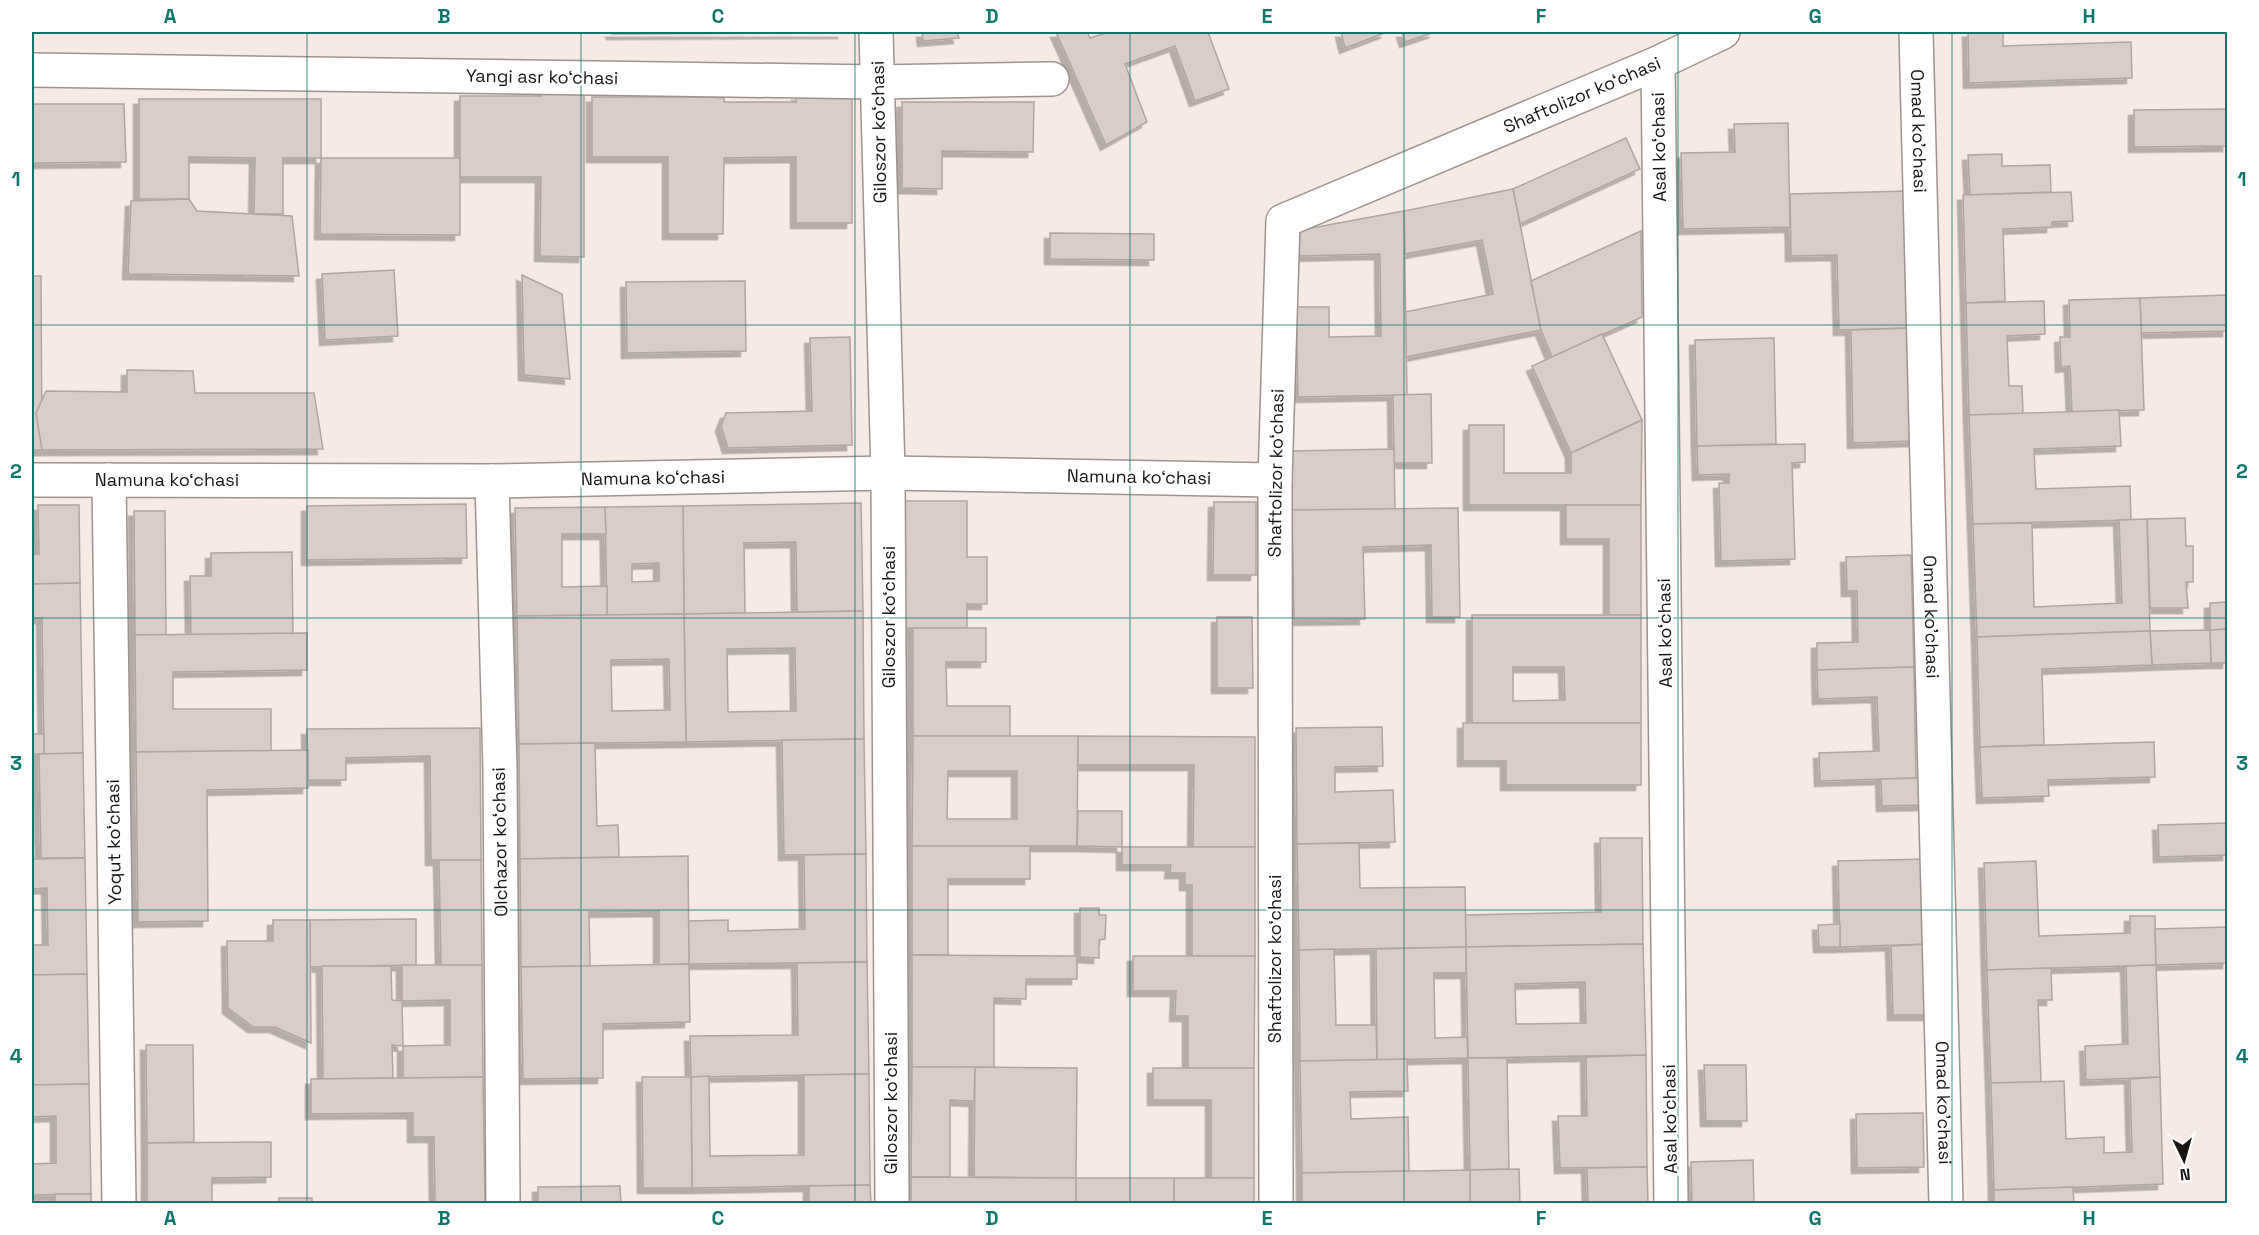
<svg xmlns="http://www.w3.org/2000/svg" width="2259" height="1235" font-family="'Space Grotesk',sans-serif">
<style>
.building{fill:#dacdc8;stroke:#b2a5a0;stroke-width:1.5;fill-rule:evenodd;filter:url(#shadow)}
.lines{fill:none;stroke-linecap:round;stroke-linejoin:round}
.street-casing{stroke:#9f938e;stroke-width:36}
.street{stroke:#fff;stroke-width:33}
.grid{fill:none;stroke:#0f766e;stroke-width:1.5;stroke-opacity:0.55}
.labels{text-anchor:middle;stroke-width:5;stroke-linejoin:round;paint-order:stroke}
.street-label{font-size:18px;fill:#1a1614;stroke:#fff}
.neatline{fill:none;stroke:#0f766e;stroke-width:2}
.grid-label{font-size:20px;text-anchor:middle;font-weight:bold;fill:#0f766e}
</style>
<defs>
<filter id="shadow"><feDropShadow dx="-5.5" dy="5.5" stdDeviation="0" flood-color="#0004"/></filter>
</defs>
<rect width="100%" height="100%" fill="#f7e9e4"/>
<g class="building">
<path d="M611,32H843V33L612,34Z"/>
<path d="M922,32H957L959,38L923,41Z"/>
<path d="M1056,32H1087L1090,38L1109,32H1208L1229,89L1195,101L1175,46L1125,64L1147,122L1106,145Z"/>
<path d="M1341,32H1387L1345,48Z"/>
<path d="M1402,32H1435L1405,42Z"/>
<path d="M1968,32H2003V46L2131,42L2132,78L1969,83Z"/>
<path d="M541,89H584V257L540,256L541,177H460V96H541Z"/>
<path d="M797,95H852V223H796V157L724,158L723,234H668V157H592V97H709L724,98V102H796Z"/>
<path d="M139,99H321V158H283V214H254L255,158L189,157V199H139Z"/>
<path d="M902,102H1034L1033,152L942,151V189L902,188Z"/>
<path d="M32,104H124L126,162L32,163Z"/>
<path d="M2228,109V146L2134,147V110Z"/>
<path d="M1788,123L1790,227L1683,229L1681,153L1735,152L1734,124Z"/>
<path d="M1626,138L1640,169L1520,224L1513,189Z"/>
<path d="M2002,154V166L2050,165L2051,192L1970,195L1968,155Z"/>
<path d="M321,158H460V235L320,234Z"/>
<path d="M1513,189L1541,330L1406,357L1405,312L1493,294L1482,240L1405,254L1404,211Z"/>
<path d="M1909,191L1913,328L1839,330L1837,255L1791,256L1790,194Z"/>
<path d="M2071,192L2073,221L2052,222V227L2003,229L2005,301L1966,303L1963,195Z"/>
<path d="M189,199L197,211L292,216L299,276L128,274L131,201Z"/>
<path d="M1404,211L1407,395L1298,397L1296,307H1329V337L1381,336L1380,254L1300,256L1295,231Z"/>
<path d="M1641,231L1642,317L1552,357L1541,330L1531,281Z"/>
<path d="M1050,233L1154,234V260L1050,259Z"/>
<path d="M394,270L398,336L325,340L322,274Z"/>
<path d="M522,275L562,294L570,379L524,375Z"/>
<path d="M32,276H41L42,450H32Z"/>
<path d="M745,281L746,351L627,353L626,282Z"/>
<path d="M2228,295V331L2141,333L2140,298Z"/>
<path d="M2140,298L2144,410L2072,412L2070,366L2061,367L2060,337H2070L2069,300Z"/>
<path d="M2044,301L2045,334L2007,336L2009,386H2022L2023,414L1969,415L1966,303Z"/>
<path d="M1913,328L1915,441L1853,443L1851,330Z"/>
<path d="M1602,334L1642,420L1571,453L1532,366Z"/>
<path d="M850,337L852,445L728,448L721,426L726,413L812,411L810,338Z"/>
<path d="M1774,338L1776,444L1697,446L1695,340Z"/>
<path d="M127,370L193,371L195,393H314L323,449L42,450L36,413L46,391L127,392Z"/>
<path d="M1431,394L1432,463H1394L1393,395Z"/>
<path d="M2119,410L2121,446L2034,449L2036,489L2130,486L2131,520L1973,524L1969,415Z"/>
<path d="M1642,420L1641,505H1469V425H1504V473H1571V453Z"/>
<path d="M1805,444V462L1792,463L1795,559L1721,561L1719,483H1729V474L1698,475L1697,446Z"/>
<path d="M1394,449L1395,509L1292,510L1291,451Z"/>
<path d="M905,501H967V557H987V604H967V628H905Z"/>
<path d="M1214,502H1256V575H1213Z"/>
<path d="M861,503L863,611L797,612L796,542L744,543L745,613L684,614L683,506Z"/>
<path d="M466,504L467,558L307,560V506Z"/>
<path d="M38,505H79L80,583L32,584V554H39Z"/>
<path d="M1566,505H1641V615H1609V539H1566Z"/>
<path d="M683,506L684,614L607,615L605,507ZM659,563V581L632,582V564Z"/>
<path d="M605,507L606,534H562V587L607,586V615L517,616L515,508Z"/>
<path d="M1458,508L1460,617H1432L1431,545L1363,547L1365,619L1294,620L1292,510Z"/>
<path d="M134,511H165L166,635H135Z"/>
<path d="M2185,518L2186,546H2193V582H2186L2188,608H2150L2147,519Z"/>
<path d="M2147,519L2150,631L1977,637L1973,524L2032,523L2034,607L2122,603L2119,520Z"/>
<path d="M292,552L293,634L191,635L190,576H211V553Z"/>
<path d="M1911,555L1914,667L1817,670V643L1858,642L1857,591H1847L1846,557Z"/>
<path d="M80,583L83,753L44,754L42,618H32V584Z"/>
<path d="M2228,602V629L2210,630V603Z"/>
<path d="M863,611L864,739L686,742L684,614ZM795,648L796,711L728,712L727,649Z"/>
<path d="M684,614L686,742L519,744L517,616ZM669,659L670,710L612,711L611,660Z"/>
<path d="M1472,615H1641V723H1472ZM1513,667H1564L1565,700L1513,701Z"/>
<path d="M1217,617H1252L1253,688H1217Z"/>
<path d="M913,628H986V662H946L947,706H1010V736H913Z"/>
<path d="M2228,629V663H2211L2210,630Z"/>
<path d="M2210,630L2211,663L2152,665L2150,631Z"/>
<path d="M2150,631L2152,665L2042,669L2044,745L1980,747L1977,637Z"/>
<path d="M307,633V670L173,672V709H271V751L136,752L135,635Z"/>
<path d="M1914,667L1916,778L1820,781L1819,753L1879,751L1877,697L1818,699L1817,670Z"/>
<path d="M1463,723H1641V785H1506V761H1463Z"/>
<path d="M1382,727L1383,766L1335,767V792L1393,790L1395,842L1297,844L1296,728Z"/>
<path d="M480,728L481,860H431L430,756L346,758V780H308L307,729Z"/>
<rect x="32" y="734" width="12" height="20"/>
<path d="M913,736H1078L1077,846H912ZM948,771H1017V819H947Z"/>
<path d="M1078,736L1255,737V847H1193L1194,765H1078Z"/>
<path d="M864,739L866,854L784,855L782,740Z"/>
<path d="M2154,742L2155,777L2048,780L2049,796L1982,798L1980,747Z"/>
<path d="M595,743L597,826L618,825L619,857L520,859L519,744Z"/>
<path d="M308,750V788L207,790L208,921L138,922L136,752Z"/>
<path d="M83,753L85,858H41L39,754Z"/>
<path d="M1924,778L1925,805L1882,806L1881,779Z"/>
<path d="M1078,811H1122V847L1077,846Z"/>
<path d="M2228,823V855L2159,857L2158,825Z"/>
<path d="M1600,838H1642L1643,944L1466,947L1465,915L1601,912Z"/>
<path d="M1359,843L1360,888L1465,887L1466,947L1299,950L1297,844Z"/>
<path d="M912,846H1030V879H948V955H912Z"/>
<path d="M1122,847H1255V956H1192V885H1185V873H1170L1171,865H1122Z"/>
<path d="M866,854L867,962L689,964L688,921L728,920V931L805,929L804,855Z"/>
<path d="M688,856L689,964L659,965V911L589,912L590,966L521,967L520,859Z"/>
<path d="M85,858L87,974L32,975V945H48L47,888L32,889V859Z"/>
<path d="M1926,859L1928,944L1840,947L1838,861Z"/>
<path d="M439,860H481L482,965H441Z"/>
<path d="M2036,861L2039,936L2130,933V916H2155L2156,965L1987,970L1984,863Z"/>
<path d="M1080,908H1099V915H1106L1105,939L1099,940V958L1080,957Z"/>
<path d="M416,919V965L310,967V920Z"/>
<path d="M273,920H310L311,1043L275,1027H253L228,1008L227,941H273Z"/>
<path d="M1840,924V947H1819L1818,925Z"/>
<path d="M2228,927V963L2156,965L2155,929Z"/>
<path d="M1643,944L1646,1055L1468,1058L1466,947ZM1585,982L1586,1023L1516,1024L1515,984Z"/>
<path d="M1928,944L1930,1015H1893L1891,946Z"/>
<path d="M1466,947V973H1434L1435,1038L1467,1037L1468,1058L1377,1060L1376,949Z"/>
<path d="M1334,949L1336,1025H1376L1377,1060L1300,1061L1299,950Z"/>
<path d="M912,955L1077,956V979H1026V999L994,998V1068L912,1067Z"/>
<path d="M1133,956H1255L1254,1068H1188V1016H1175L1176,991H1133Z"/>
<path d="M867,962L869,1074L691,1077L690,1036L798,1035L797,963Z"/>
<path d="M689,964L690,1022L603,1024V1078L523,1079L521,967Z"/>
<path d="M402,965H482L483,1077L403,1078V1046L450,1045V1000L402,1001Z"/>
<path d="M2156,965L2160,1077L2086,1080L2085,1046L2128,1044L2126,966Z"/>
<path d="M322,966H391L392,1000L402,1001L403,1046L392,1045L393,1078L323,1079Z"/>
<path d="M2051,968L2052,1000H2038L2041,1082L1991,1083L1987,970Z"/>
<path d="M87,974L89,1084L32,1085V975Z"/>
<path d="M146,1045H193L194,1142L147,1143Z"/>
<path d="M1646,1055L1647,1167L1560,1168L1558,1116H1587L1586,1057Z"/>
<path d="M1468,1058H1507L1509,1169L1470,1170Z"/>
<path d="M1407,1059L1408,1091L1350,1092L1351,1119L1408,1117L1409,1171L1302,1173L1300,1061Z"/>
<path d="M1704,1065H1746L1747,1121H1706Z"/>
<path d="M912,1067H975L974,1101L950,1100V1177H911Z"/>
<path d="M975,1067L1077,1068L1076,1178L974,1177Z"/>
<path d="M1153,1068H1254V1178H1211V1100H1153Z"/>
<path d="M869,1074L870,1185L692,1188L691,1077L709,1076L710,1156L804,1155V1075Z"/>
<path d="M483,1077L485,1204H435L434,1137H413V1113L311,1114V1079Z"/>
<path d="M642,1077H691L692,1188H643Z"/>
<path d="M2160,1077L2163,1184L1994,1190L1991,1083L2064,1081L2066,1139L2104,1137V1153L2132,1152L2130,1079Z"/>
<path d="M89,1084L91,1194L32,1195V1164L56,1163V1116L32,1117V1085Z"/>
<path d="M1923,1113L1924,1167L1857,1168L1856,1114Z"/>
<path d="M271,1142V1177L212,1178V1204H147V1143Z"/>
<path d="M1753,1160L1754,1204H1692L1691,1162Z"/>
<path d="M1647,1167L1648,1204H1588L1587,1168Z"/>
<path d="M1519,1169L1520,1204H1470V1170Z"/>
<path d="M1470,1170V1204H1302V1173Z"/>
<path d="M911,1177L1076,1178V1204H911Z"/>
<rect x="1076" y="1178" width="98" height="26"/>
<rect x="1174" y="1178" width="80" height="26"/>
<path d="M870,1185L871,1204H809V1186Z"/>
<path d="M620,1186L621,1204H538V1187Z"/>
<path d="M2073,1187L2074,1204H1994V1190Z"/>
<rect x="55" y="1194" width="36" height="10"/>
<rect x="279" y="1198" width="33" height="6"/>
</g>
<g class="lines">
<g class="street-casing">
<g id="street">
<path d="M876,32L888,473L892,1204"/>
<path id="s1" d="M1916,32L1946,1204"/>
<path d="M1658,63L1671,1204"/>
<path d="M32,70L877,82L1052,79"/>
<path d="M32,480L492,481L888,473L1275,480"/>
<path d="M109,480L119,1204"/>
<path d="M492,481L500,769L503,1204"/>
<path d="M1276,1204L1275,480L1283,221L1658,63L1723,32"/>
</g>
</g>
<use href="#street" class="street"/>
</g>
<path class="grid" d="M307,32V1204M581,32V1204M855,32V1204M1130,32V1204M1404,32V1204M1678,32V1204M1952,32V1204M32,325H2228M32,618H2228M32,910H2228"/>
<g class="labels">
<g class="street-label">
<text transform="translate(542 77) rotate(1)" y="6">Yangi asr koʻchasi</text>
<text transform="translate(1582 95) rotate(-23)" y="6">Shaftolizor koʻchasi</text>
<text transform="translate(879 132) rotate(-91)" y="6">Giloszor koʻchasi</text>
<text dy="6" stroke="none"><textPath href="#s1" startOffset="99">Omad ko'chasi</textPath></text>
<text transform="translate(1659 147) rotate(-91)" y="6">Asal koʻchasi</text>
<text transform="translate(1276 473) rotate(-89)" y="6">Shaftolizor koʻchasi</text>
<text transform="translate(1139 477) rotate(1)" y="6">Namuna koʻchasi</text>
<text transform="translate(653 478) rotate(-1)" y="6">Namuna koʻchasi</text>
<text x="167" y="486">Namuna koʻchasi</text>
<text transform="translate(889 617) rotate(-90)" y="6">Giloszor koʻchasi</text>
<text dy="6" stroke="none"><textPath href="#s1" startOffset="585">Omad ko'chasi</textPath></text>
<text transform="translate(1665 633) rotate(-91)" y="6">Asal koʻchasi</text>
<text transform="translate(114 842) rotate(-91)" y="6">Yoqut koʻchasi</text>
<text transform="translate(500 842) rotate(-91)" y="6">Olchazor koʻchasi</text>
<text transform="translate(1275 959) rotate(-90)" y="6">Shaftolizor koʻchasi</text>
<text transform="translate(891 1103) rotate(-90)" y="6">Giloszor koʻchasi</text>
<text dy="6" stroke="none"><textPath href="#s1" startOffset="1071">Omad ko'chasi</textPath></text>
<text transform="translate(1670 1119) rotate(-91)" y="6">Asal koʻchasi</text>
</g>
</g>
<rect width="2259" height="1235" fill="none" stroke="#ffffff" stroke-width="66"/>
<g transform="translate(2184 1160) rotate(175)" stroke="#ffffff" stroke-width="4.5" paint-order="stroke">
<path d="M0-4.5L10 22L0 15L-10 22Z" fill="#1a1614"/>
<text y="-9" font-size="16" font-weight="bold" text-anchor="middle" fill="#1a1614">N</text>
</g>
<rect x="33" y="33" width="2193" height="1169" class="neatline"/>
<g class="grid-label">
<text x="170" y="23">A</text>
<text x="444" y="23">B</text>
<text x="718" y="23">C</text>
<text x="992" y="23">D</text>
<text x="1267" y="23">E</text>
<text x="1541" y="23">F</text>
<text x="1815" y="23">G</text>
<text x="2089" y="23">H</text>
<text x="16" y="186">1</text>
<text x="2242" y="186">1</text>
<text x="16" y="478">2</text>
<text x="2242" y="478">2</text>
<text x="16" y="770">3</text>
<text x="2242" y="770">3</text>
<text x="16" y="1063">4</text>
<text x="2242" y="1063">4</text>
<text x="170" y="1225">A</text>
<text x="444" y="1225">B</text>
<text x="718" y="1225">C</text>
<text x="992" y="1225">D</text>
<text x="1267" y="1225">E</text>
<text x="1541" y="1225">F</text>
<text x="1815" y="1225">G</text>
<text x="2089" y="1225">H</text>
</g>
</svg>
